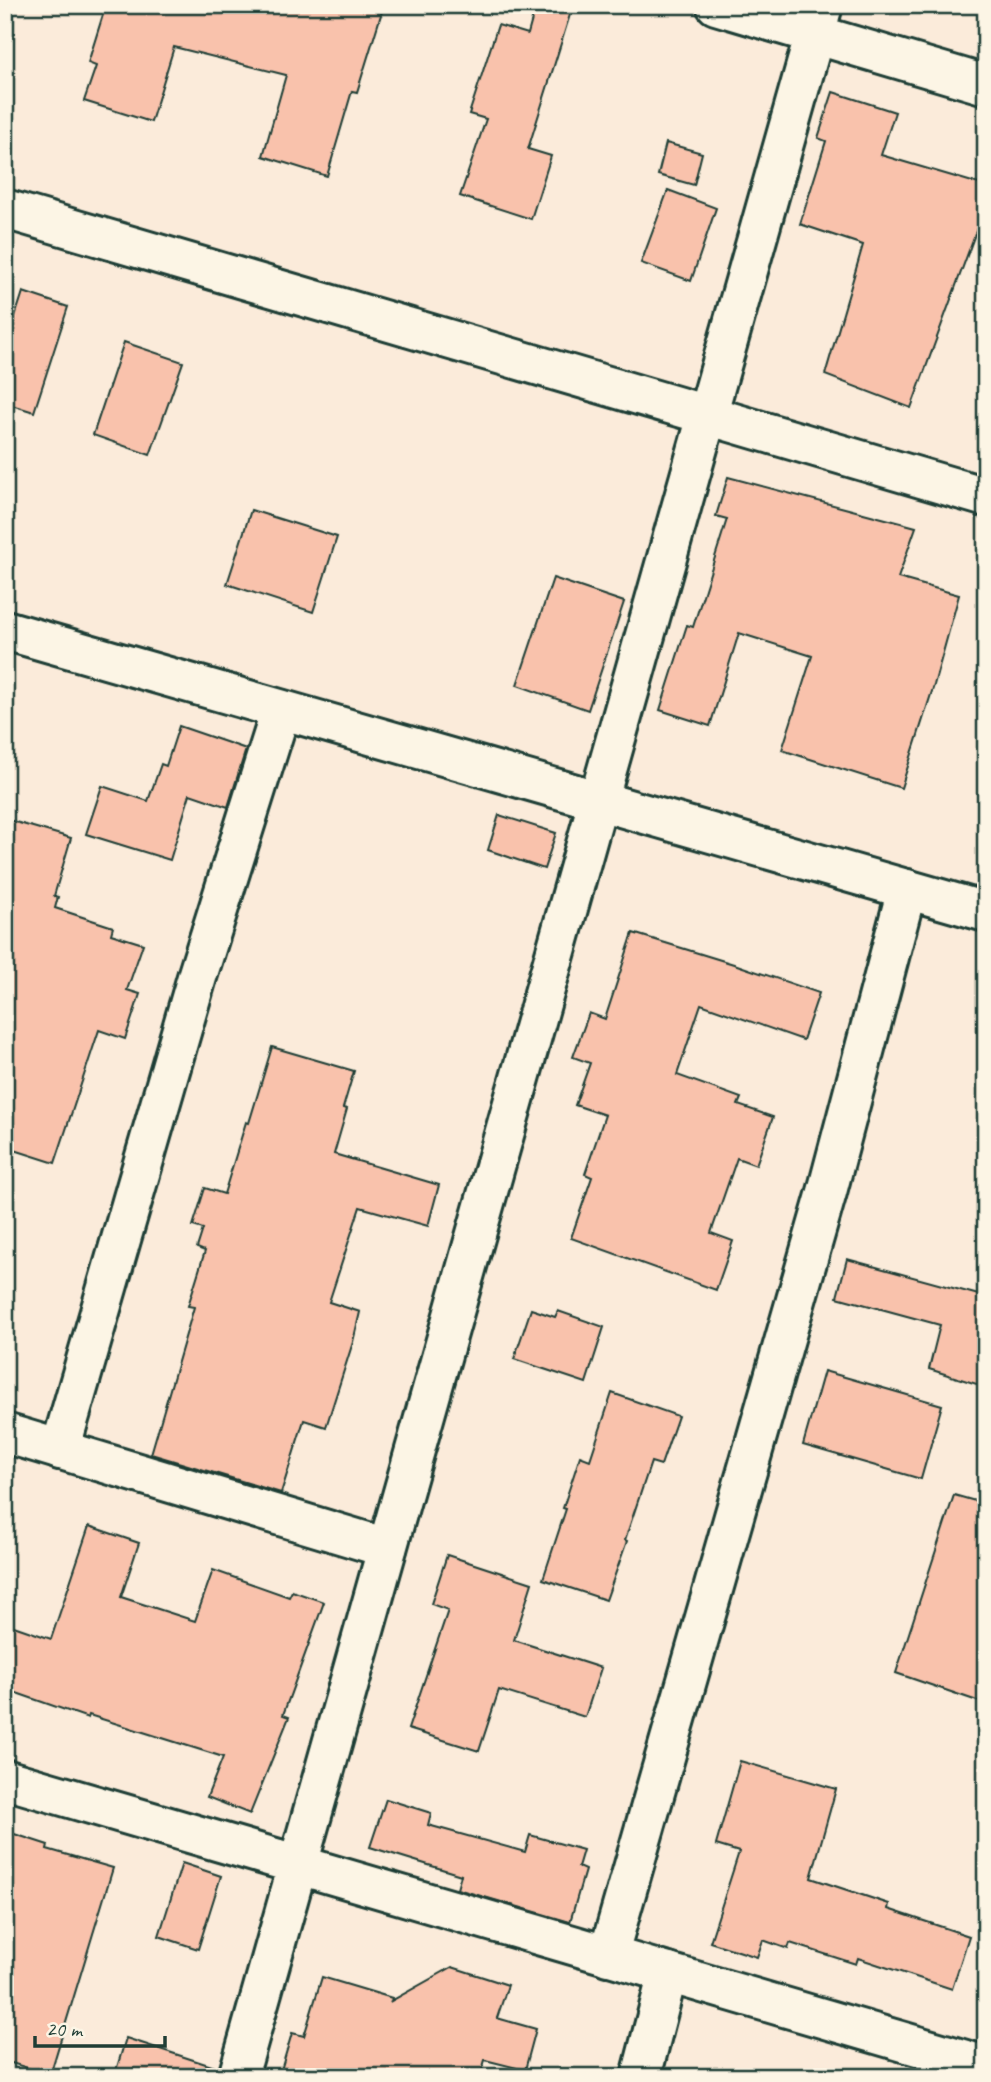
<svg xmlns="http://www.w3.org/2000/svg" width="991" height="2082" font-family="Caveat,sans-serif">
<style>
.building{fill:#f9c2ac;stroke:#1f3d34;stroke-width:2}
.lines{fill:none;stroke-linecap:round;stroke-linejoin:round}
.minor-casing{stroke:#1f3d34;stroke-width:44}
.minor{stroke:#fcf5e5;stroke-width:38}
</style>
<rect width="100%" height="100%" fill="#fbebda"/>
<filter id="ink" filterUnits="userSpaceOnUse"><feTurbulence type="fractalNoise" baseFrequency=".0143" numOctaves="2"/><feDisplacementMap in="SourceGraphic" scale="14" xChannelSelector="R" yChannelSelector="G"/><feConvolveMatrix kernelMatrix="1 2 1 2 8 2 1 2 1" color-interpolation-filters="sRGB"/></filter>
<g filter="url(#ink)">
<g class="building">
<path d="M106,5H384L357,92L352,91L327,176L263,156L286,75L174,47L151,122L84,101L96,66L88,63Z"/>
<path d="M536,5H573L528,149L551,156L531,219L460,196L486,119L469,114L498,25L528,34Z"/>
<path d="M833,92L895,112L881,155L986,186V204L911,408L825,375L863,245L800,224L826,141L818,138Z"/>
<path d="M666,143L702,153L694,185L658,175Z"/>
<path d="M668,190L716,208L691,281L641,263Z"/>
<path d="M23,292L68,307L34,412L5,403V320L13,323Z"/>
<path d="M124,342L183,362L150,455L93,435Z"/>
<path d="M728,477L916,527L898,578L959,595L934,685L901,788L782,750L812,656L739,633L710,726L660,710L687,625L693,627L727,519L716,516Z"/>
<path d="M251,510L337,537L313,612L227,584Z"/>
<path d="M553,578L624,602L588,710L517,685Z"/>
<path d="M179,726L246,749L228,807L190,794L170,860L86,834L102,786L148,801L161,764L166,766Z"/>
<path d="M499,815L556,833L544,869L488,850Z"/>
<path d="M5,819L71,838L54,896L58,897L55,908L113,927L111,934L143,944L127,990L140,994L125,1039L99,1030L55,1163L5,1147Z"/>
<path d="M633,933L737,965L819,993L803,1040L701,1004L677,1075L741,1098L738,1105L773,1117L756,1165L737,1158L711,1233L733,1241L716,1290L571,1238L592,1177L585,1174L605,1115L575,1105L590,1063L573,1057L589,1013L605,1019Z"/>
<path d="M272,1047L354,1071L343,1108L347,1109L334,1154L439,1185L428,1226L360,1207L329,1302L360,1312L353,1342L326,1427L304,1420L281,1493L151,1454L194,1307L188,1306L205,1251L197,1248L203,1229L193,1226L205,1188L224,1194L246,1122L249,1123Z"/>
<path d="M847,1259L986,1297V1387L929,1369L940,1325L837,1297Z"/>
<path d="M531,1309L555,1317L558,1311L604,1327L586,1383L514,1359Z"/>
<path d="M824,1371L942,1405L921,1479L803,1445Z"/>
<path d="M612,1393L678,1416L661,1465L651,1462L625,1540L627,1541L606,1600L543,1579L566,1509L563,1508L580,1456L590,1460Z"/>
<path d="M954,1495L986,1504V1704L896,1673Z"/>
<path d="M89,1526L139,1543L121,1597L195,1621L213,1570L289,1597L292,1591L324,1602L283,1715L289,1717L250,1814L207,1797L223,1757L89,1715L88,1718L5,1689V1623L51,1639Z"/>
<path d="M447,1555L532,1583L514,1640L601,1668L585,1717L499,1690L479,1751L408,1729L448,1610L431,1604Z"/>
<path d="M740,1761L836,1789L811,1878L889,1904L888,1909L969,1936L952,1989L858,1958L856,1964L790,1943L788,1949L763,1940L757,1957L710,1942L739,1852L716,1845Z"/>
<path d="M386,1799L431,1813L428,1825L525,1852L530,1835L583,1850L578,1867L585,1870L570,1922L457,1889L461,1875L370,1847Z"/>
<path d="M5,1831L48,1845L47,1849L113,1868L50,2075L5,2061Z"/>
<path d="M182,1863L221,1876L198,1949L159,1936Z"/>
<path d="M452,1967L508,1985L497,2018L536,2029L525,2070L485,2060L480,2077H279L292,2033L304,2036L322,1977L392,1998L391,2001Z"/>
<path d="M126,2038L218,2068L217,2077H114Z"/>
</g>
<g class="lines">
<g class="minor-casing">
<g id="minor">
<path d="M716,5L986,85"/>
<path d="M5,209L986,497"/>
<path d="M5,630L986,912"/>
<path d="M5,1433L387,1548"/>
<path d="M60,1450L197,977L281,710"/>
<path d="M5,1779L986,2066"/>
<path d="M608,1956L827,1192L907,889"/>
<path d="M238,2077L823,5"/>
<path d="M641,2077L668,1973"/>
</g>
</g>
<use href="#minor" class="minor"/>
</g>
</g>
<rect width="991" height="2082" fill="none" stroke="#fcf5e5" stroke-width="28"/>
<rect x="14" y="14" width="963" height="2054" fill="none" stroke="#1f3d34" stroke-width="2.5" filter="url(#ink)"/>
<path d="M35 2036v10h130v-10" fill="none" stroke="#1f3d34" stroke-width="3.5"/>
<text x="46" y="2036" font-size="21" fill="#1f3d34" stroke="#fcf5e5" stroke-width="5" paint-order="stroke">20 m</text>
</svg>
